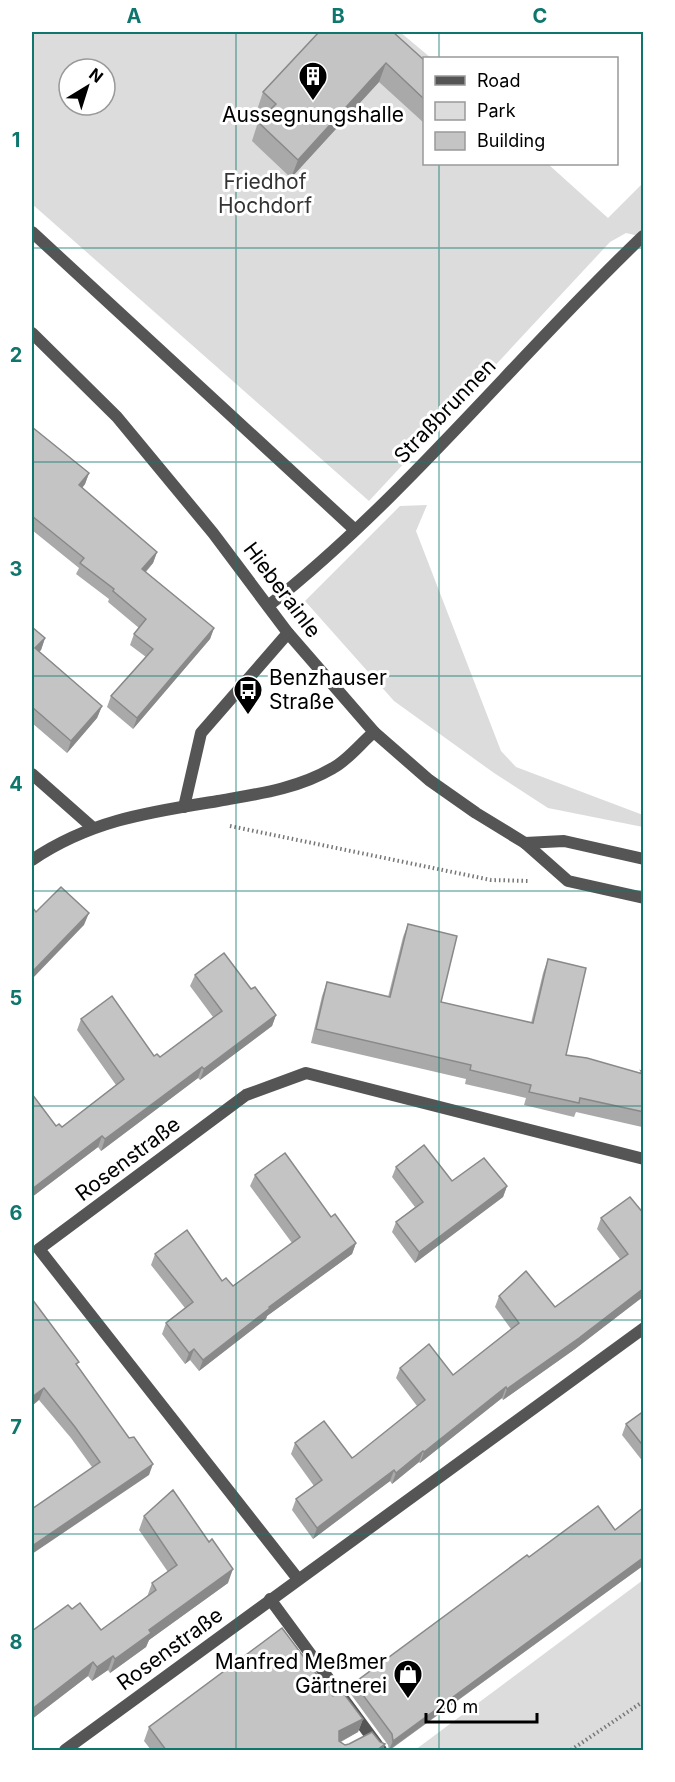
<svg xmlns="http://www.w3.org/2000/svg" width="675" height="1782" font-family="Inter,sans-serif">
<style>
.green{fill:#dcdcdc;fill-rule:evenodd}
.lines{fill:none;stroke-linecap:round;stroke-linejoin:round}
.path{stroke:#777;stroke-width:4;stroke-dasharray:1.5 3;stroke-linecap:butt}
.service{stroke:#555;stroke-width:12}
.minor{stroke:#555;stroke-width:12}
.tertiary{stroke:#555;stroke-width:12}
.wall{fill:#a9a9a9}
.shaded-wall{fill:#898989}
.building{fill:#c4c4c4;stroke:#898989;stroke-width:1.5}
.grid{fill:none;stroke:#0f766e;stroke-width:1.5;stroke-opacity:0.55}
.labels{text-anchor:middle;stroke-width:6;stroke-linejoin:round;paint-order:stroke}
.poi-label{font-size:21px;fill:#000;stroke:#fff}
.park-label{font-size:21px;fill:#333;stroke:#fff}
.street-label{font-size:21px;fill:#000;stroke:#fff}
.neatline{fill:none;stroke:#0f766e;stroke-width:2}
.grid-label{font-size:20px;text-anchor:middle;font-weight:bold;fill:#0f766e}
</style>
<rect width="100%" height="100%" fill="#fff"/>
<g class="green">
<path d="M32,32H400L431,58H424V164H548L608,218L643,183V237L626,233L610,242L369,501L32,204ZM69,69H105V105H69Z"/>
<path d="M427,505L416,531L501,751L516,767L643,815V827L548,808L494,773L394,701L305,601L400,506Z"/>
<path d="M643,1580V1750H415Z"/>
</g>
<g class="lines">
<g class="path">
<path d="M230,826L491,880L529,881"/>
<path d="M571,1750L644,1701"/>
</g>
<g class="service">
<path d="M32,232L354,529"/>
<path d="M268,606C406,497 516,357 643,236"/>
<path d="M270,1599L381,1750"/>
</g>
<g class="minor">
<path d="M32,333L117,417L213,533L288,633L374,732"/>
<path d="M32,774L92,827"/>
<path d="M184,807L201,733L288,633"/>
<path d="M298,1579L39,1249L246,1095L306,1073L644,1159"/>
<path d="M65,1750L644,1328"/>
</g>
<g class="tertiary">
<path d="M525,843L564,841L644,859"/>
<path d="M32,860C91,820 150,812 218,801C258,794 297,789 333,768C348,760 361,743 374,732L429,780L476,813L525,843L568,881L644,898"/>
</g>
</g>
<g class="wall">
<path d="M319,32L424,60V123L379,82L291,178L252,141L258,122L263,117L257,110L263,92Z"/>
<path d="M32,427L89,473L85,484L82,488L157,552L153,563L146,572L214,628L210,639L133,729L107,707L111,696L146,657L130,645L134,634L139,628L108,602L109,599L76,574L79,568L32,530Z"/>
<path d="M32,627L45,638L41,650L39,651L102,706L97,718L67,753L32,723Z"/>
<path d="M408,924L441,1002L531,1023L543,973L548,959L566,1055L640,1073L641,1071L644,1072V1126L642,1127L576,1112L574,1117L524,1105L526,1098L465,1084L466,1079L311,1043L322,996L327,982L388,997L403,937Z"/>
<path d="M195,975L251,989L276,1015L272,1026L200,1080L198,1078L101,1151L98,1147L32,1197V1094L56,1126L62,1127L116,1085L77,1030L81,1019L154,1056L160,1057L213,1017L190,986Z"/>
<path d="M396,1167L452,1181L507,1186L503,1197L415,1263L392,1232L396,1222L415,1207L392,1177Z"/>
<path d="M255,1175L331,1217L356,1243L352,1254L267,1316L266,1319L199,1371L190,1360L185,1364L162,1334L166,1323L185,1308L151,1265L155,1254L233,1286L292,1243L250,1186Z"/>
<path d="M644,1214V1296L575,1349L503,1400L502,1398L420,1463L419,1462L392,1484L390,1481L313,1539L292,1510L296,1499L314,1486L291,1454L295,1443L352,1458L355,1456L417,1406L396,1378L400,1368L453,1375L511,1329L495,1307L499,1296L555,1307L620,1259L597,1229L601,1218Z"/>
<path d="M32,1299L77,1366L149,1475L92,1467L71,1438L39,1400Z"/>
<path d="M644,1411V1463L622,1435L626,1424Z"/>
<path d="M144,1516L228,1583L149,1640L146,1647L110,1673L108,1670L92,1681L88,1676L32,1719V1631L72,1609L101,1630L147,1597L152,1583L168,1572L139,1530Z"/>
<path d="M615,1530L644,1565L390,1750H389L388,1745L350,1693L354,1683L529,1557Z"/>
<path d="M333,1696L363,1719L358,1732L341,1742L345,1745L380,1742L385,1744L383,1750H151L144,1741L149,1727Z"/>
</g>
<g class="shaded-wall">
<path d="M386,63L379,82L291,178L298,160Z"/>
<path d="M89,473L85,484L75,497L79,485Z"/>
<path d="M157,552L153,563L138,580L142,569Z"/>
<path d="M214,628L210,639L133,729L137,718Z"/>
<path d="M45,638L41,650L32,659L35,648Z"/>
<path d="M102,706L97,718L67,753L71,741Z"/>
<path d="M89,913L84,925L32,979V972Z"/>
<path d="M276,1015L272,1026L200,1080L204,1069Z"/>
<path d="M202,1067L198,1078L101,1151L105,1139Z"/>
<path d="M102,1136L98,1147L32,1197V1189Z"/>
<path d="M507,1186L503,1197L415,1263L419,1252Z"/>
<path d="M356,1243L352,1254L267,1316L266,1319L199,1371L203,1360L269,1307Z"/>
<path d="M644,1288V1296L575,1349L503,1400L507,1389Z"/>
<path d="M194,1349L190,1360L185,1364L189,1353Z"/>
<path d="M506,1387L502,1398L420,1463L424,1452Z"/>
<path d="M44,1388L39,1400L32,1406V1397Z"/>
<path d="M423,1451L419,1462L392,1484L396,1473Z"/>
<path d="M153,1464L149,1475L32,1554V1546Z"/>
<path d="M394,1470L390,1481L313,1539L317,1528Z"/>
<path d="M644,1557V1565L389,1750L393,1741Z"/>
<path d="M233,1569L228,1583L149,1640L146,1647L110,1673L115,1659L149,1630Z"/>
<path d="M113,1656L108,1670L92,1681L97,1667Z"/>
<path d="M93,1662L88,1676L32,1719V1709Z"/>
<path d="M363,1719L358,1732L334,1745L339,1731Z"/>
<path d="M385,1744L383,1750H377Z"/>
</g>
<g class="building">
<path d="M319,32H393L424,60V99L386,63L298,160L258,122L276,104L263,92Z"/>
<path d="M32,427L89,473L79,485L157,552L142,569L214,628L137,718L111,696L153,649L134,634L146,619L113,591L114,589L80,563L84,558L32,516Z"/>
<path d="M32,627L45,638L35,648L102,706L71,741L32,707Z"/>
<path d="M61,887L89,913L32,972V907L36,912Z"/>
<path d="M408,924L457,936L441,1002L533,1023L548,959L586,968L566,1055L587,1058L643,1074L641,1071L644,1072V1112L580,1098L579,1103L529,1092L531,1085L470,1070L471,1065L316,1029L327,982L390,997Z"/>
<path d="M224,953L251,989L255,987L276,1015L204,1069L202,1067L105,1139L102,1136L32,1189V1094L56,1126L59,1124L62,1127L124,1079L81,1019L112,996L154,1056L157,1054L160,1057L222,1011L195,975Z"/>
<path d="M424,1145L452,1181L484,1158L507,1186L419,1252L396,1222L423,1202L396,1167Z"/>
<path d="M285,1153L331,1217L335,1214L356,1243L269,1307L270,1308L203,1360L194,1349L189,1353L166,1323L193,1302L155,1254L187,1230L222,1281L226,1278L233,1286L300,1237L255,1175Z"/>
<path d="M630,1197L644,1214V1288L579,1338L507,1389L506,1387L424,1452L423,1451L396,1473L394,1470L317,1528L296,1499L322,1480L295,1443L324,1421L352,1458L355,1456L425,1400L400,1368L429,1344L453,1375L519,1323L499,1296L526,1271L555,1307L628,1254L601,1218Z"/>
<path d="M32,1299L79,1362L76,1364L129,1438L134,1437L153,1464L32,1546V1509L100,1462L75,1427L44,1388L32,1397Z"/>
<path d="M644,1411V1447L626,1424Z"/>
<path d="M173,1490L209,1542L212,1539L233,1569L149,1630L151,1633L115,1659L113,1656L97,1667L93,1662L32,1709V1631L68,1605L72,1609L80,1603L101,1630L156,1590L152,1583L177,1565L144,1516Z"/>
<path d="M598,1506L615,1530L644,1507V1557L393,1741L392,1734L354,1683L527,1555L529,1557Z"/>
<path d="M282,1628L333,1696L341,1690L363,1719L339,1731V1741L345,1745L349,1744L372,1732L380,1742L385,1744L377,1750H166L149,1727Z"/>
</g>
<path class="grid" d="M236,32V1750M439,32V58M439,164V1750M32,248H644M32,462H644M32,676H644M32,891H644M32,1106H644M32,1320H644M32,1534H644"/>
<defs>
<g id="building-pin" transform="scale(1.5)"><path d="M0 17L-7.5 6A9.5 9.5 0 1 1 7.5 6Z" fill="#000" stroke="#fff"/><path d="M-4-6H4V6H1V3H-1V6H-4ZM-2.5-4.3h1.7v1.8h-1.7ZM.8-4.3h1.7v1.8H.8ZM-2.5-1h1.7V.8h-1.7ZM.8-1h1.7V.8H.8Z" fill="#fff"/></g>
<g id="bus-pin" transform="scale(1.5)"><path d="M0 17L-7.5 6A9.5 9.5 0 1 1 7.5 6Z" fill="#000" stroke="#fff"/><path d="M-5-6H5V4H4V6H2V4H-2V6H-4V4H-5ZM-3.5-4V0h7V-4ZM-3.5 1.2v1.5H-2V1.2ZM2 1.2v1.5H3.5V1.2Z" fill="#fff"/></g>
<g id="shop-pin" transform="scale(1.5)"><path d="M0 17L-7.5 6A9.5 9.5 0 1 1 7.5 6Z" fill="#000" stroke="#fff"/><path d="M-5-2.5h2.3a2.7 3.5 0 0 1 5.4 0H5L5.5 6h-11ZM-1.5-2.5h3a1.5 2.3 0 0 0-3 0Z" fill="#fff"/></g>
</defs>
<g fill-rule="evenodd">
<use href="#building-pin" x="313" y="76"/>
<use href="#bus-pin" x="248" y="690"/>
<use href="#shop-pin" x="408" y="1674"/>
</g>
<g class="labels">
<g class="poi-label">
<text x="313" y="122">Aussegnungshalle</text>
<text x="269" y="685" text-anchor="start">Benzhauser<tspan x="269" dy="24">Straße</tspan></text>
<text x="387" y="1669" text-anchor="end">Manfred Meßmer<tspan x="387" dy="24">Gärtnerei</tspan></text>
</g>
<g class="park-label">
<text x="265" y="189">Friedhof<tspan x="265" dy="24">Hochdorf</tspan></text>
</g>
<g class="street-label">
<text transform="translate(445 411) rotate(-46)" y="7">Straßbrunnen</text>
<text transform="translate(282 590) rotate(53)" y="7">Hieberainle</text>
<text transform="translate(128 1159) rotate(-37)" y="7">Rosenstraße</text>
<text transform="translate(170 1649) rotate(-36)" y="7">Rosenstraße</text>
</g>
</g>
<rect width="675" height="1782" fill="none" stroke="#ffffff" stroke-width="66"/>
<rect x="423" y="57" width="195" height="108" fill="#ffffff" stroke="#999999" stroke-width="1.5"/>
<rect x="435" y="76" width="30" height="9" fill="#555555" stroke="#999999" stroke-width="1.5"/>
<text x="477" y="87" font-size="18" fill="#000000">Road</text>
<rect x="435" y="102" width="30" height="18" fill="#dcdcdc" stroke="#999999" stroke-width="1.5"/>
<text x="477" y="117" font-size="18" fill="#000000">Park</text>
<rect x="435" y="132" width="30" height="18" fill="#c4c4c4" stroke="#999999" stroke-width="1.5"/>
<text x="477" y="147" font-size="18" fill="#000000">Building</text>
<g transform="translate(87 87) rotate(38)"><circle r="28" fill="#ffffff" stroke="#999999" stroke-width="1.5"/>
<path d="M0-4.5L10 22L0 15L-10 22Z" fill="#000000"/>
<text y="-9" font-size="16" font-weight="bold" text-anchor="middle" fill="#000000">N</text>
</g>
<path d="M426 1713v9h111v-9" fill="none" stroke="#000000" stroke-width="3"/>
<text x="435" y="1713" font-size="18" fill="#000000" stroke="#ffffff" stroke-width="4.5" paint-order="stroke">20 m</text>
<rect x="33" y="33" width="609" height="1716" class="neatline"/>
<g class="grid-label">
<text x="134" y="23">A</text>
<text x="338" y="23">B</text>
<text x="540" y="23">C</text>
<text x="16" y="147">1</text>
<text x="16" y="362">2</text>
<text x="16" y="576">3</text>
<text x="16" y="791">4</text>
<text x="16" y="1005">5</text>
<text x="16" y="1220">6</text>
<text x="16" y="1434">7</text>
<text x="16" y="1649">8</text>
</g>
</svg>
